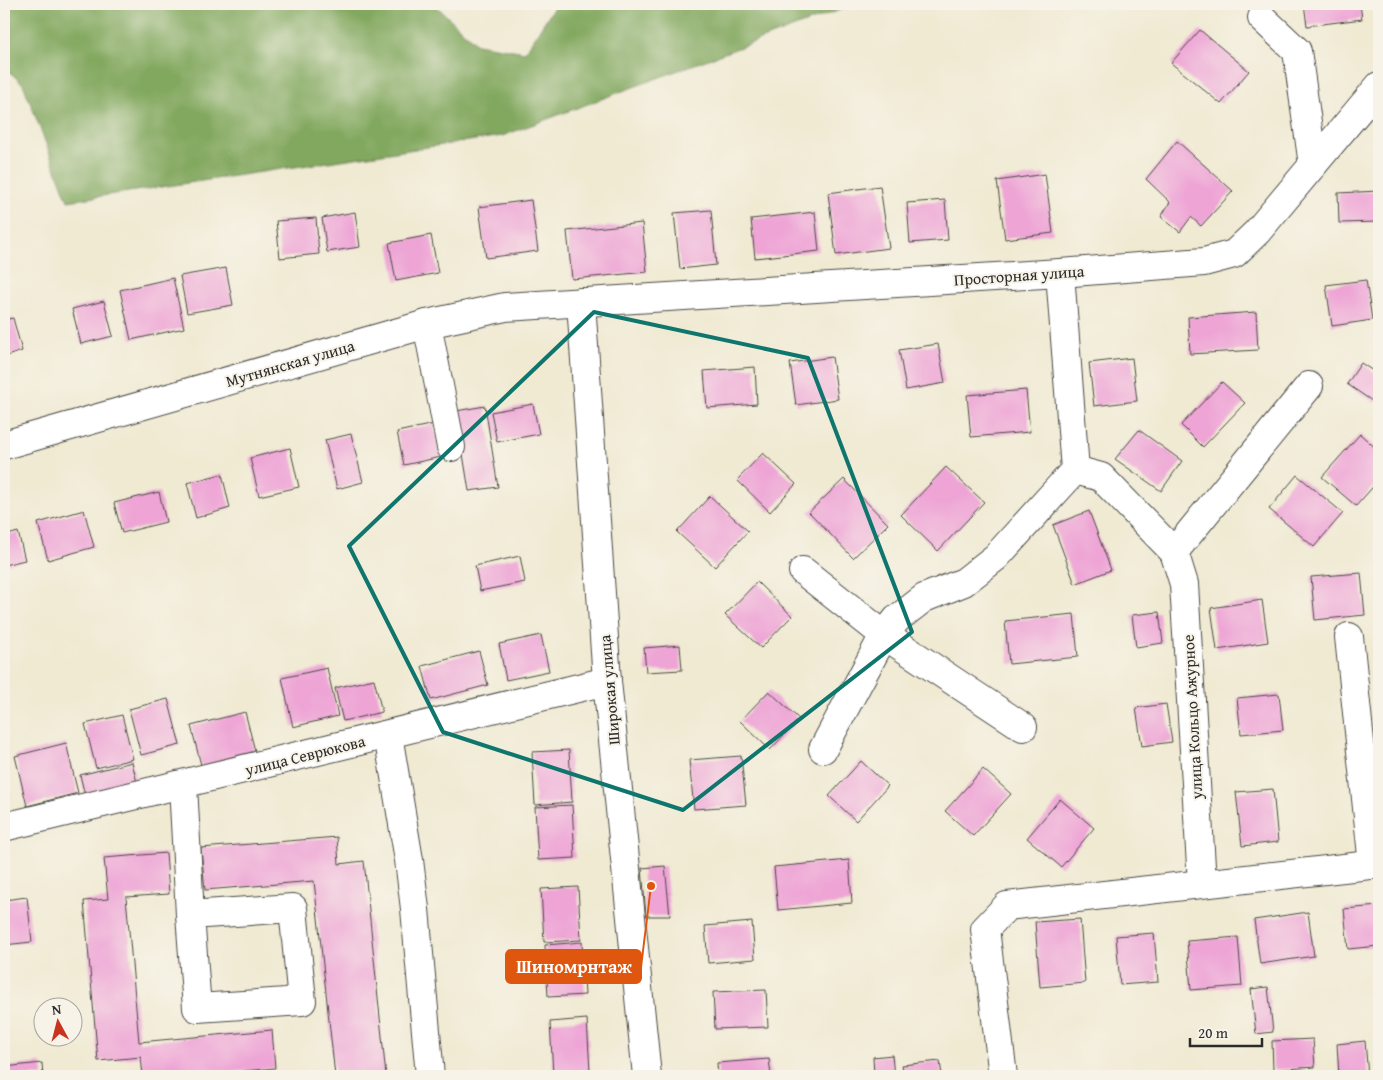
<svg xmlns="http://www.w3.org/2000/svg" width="1383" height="1080" font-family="'Gentium Book Plus',serif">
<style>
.forest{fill:#82a85e;stroke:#566a44}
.building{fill:#eea5d6}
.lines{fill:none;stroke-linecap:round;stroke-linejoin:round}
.minor-casing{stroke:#494844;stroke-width:30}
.minor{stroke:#fff;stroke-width:28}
.marked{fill:none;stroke:#0f766e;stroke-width:4;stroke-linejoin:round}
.labels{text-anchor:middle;stroke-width:4;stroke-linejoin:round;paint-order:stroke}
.street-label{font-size:16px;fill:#2b2b2b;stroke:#f7f3e8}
.leader{fill:none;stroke:#df570e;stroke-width:2}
.callout-dot{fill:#df570e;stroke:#f7f3e8;stroke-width:2}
.callout{fill:#df570e;stroke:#df570e;stroke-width:2}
.callout-label{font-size:18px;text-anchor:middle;font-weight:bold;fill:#fff}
</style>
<rect width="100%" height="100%" fill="#f7f3e8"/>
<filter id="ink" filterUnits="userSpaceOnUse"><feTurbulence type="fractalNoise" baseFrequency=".02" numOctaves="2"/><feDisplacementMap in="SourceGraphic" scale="10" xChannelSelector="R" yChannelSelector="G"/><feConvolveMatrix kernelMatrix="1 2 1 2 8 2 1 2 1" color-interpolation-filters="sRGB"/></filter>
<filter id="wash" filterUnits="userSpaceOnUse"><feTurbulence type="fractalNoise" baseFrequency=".0096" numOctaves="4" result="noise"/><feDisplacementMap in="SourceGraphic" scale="20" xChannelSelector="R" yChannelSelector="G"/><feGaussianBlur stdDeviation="1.12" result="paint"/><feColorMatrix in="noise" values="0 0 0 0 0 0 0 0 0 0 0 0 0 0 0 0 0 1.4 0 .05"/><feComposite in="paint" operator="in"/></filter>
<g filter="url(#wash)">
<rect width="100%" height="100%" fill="#f0ead3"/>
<path class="forest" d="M4,4H434L477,44L525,52L556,4H856L502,136L68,201L23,84L4,67Z"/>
<g id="blocks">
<g class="building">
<path d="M1304,4H1360L1362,19L1307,26Z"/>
<path d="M1200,30L1249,71L1221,104L1171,63Z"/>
<path d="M1177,141L1233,191L1201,226L1191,217L1180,232L1161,217L1170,202L1146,179Z"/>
<path d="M1045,174L1053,233L1005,239L997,181Z"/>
<path d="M880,186L889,248L836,255L828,193Z"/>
<path d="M1379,191V222L1339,223L1338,193Z"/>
<path d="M531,200L538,251L486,258L479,207Z"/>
<path d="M945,200L948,240L910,243L907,203Z"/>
<path d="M711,210L716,265L680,269L674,213Z"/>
<path d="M355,212L360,247L327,252L322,218Z"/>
<path d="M815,212L819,251L755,258L751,219Z"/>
<path d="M316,218L319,254L280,258L276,221Z"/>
<path d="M642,223L647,272L572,279L567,231Z"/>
<path d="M431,235L438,273L396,281L389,243Z"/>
<path d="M226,268L233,305L187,313L180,276Z"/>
<path d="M173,278L184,328L131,340L120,290Z"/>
<path d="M1366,280L1372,320L1332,326L1326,285Z"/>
<path d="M104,301L113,336L81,344L72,309Z"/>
<path d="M1256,312L1258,350L1190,354L1188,317Z"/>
<path d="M13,318L22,351L4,357V320Z"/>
<path d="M938,344L945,383L906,390L899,350Z"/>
<path d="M832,357L838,399L796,405L790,363Z"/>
<path d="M1132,358L1137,401L1094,406L1089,363Z"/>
<path d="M1361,363L1379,375V396L1375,403L1347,384Z"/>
<path d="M755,367L757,404L707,408L704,371Z"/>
<path d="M1222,382L1245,403L1203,447L1181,425Z"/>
<path d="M1026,390L1030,432L971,437L967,395Z"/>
<path d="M533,404L539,434L497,442L491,412Z"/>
<path d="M485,406L498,487L469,491L456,411Z"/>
<path d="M434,424L441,457L404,465L397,432Z"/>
<path d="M1139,430L1182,461L1161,491L1115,459Z"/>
<path d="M351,434L363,482L337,489L325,440Z"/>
<path d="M1360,434L1379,451V480L1356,506L1322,477Z"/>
<path d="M290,448L299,487L259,496L250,458Z"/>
<path d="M763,453L796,484L770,512L737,480Z"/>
<path d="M946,467L984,502L938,551L901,515Z"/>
<path d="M222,474L230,508L196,518L187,483Z"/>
<path d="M1297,475L1343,513L1314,547L1269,509Z"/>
<path d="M844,479L888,524L853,558L809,512Z"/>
<path d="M159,492L166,522L122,533L114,503Z"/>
<path d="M710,496L748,531L715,567L677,532Z"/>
<path d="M84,510L94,547L48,560L38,523Z"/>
<path d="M1089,511L1111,570L1075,584L1053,525Z"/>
<path d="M18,532L25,560L4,565V536Z"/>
<path d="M520,556L525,582L480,591L475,566Z"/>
<path d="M1361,573L1365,615L1315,620L1311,577Z"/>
<path d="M757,582L792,616L761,648L725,615Z"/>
<path d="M1262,600L1268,642L1217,650L1211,608Z"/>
<path d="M1159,612L1163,643L1136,647L1132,615Z"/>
<path d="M1074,614L1078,657L1009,664L1005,621Z"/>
<path d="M541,635L549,671L506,680L499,644Z"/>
<path d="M680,645L682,670L646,672L644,648Z"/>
<path d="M479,651L488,685L431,700L422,666Z"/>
<path d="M327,668L338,716L293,727L282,678Z"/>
<path d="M374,679L382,712L343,721L335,688Z"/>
<path d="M769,691L799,719L770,750L740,721Z"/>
<path d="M1279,694L1283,730L1241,734L1237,698Z"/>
<path d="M168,699L180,745L141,755L129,709Z"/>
<path d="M1166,704L1172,742L1142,746L1136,708Z"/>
<path d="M245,712L256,755L202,769L191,726Z"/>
<path d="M122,715L133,759L96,768L85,724Z"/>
<path d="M66,743L78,793L27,806L15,756Z"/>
<path d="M569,750L572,802L535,805L532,752Z"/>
<path d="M741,756L746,805L694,809L689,760Z"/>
<path d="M861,761L888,786L856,821L829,796Z"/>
<path d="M132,762L139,791L87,804L80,775Z"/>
<path d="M983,769L1011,794L973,836L945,811Z"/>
<path d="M1273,789L1278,842L1242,846L1236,792Z"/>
<path d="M1060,799L1094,828L1061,867L1027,838Z"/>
<path d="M572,805L575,858L538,860L535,807Z"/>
<path d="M337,837L339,864L364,861L386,1076H335L314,881L205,890L201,848Z"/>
<path d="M166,853L169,894L126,897L139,1042L272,1030L275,1068L191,1076H143L141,1057L98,1061L84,901L108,899L104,858Z"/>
<path d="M849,860L852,903L778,910L774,867Z"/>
<path d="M665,866L670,916H646L642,868Z"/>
<path d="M578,887L581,940L544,942L541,889Z"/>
<path d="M27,897L32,942L4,945V900Z"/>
<path d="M1379,906V946L1348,949L1344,909Z"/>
<path d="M1308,912L1314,956L1260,964L1254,920Z"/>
<path d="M1080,919L1085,983L1040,987L1035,922Z"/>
<path d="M752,922L755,959L708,963L705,926Z"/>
<path d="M1154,933L1158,982L1120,985L1116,936Z"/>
<path d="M1238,937L1242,986L1191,990L1187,941Z"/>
<path d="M582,942L585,995L548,997L545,945Z"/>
<path d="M1268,987L1273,1032L1256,1034L1251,989Z"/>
<path d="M766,990L768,1027L715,1029L713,992Z"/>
<path d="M587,1019L590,1072L553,1074L550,1022Z"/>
<path d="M1313,1039L1315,1067L1273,1070L1272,1041Z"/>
<path d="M1365,1041L1368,1076H1339L1337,1044Z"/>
<path d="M892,1055L894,1076H874L873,1057Z"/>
<path d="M769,1059L771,1076H718L717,1063Z"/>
<path d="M940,1061L942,1076H904L902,1065Z"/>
<path d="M42,1063L43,1076H4V1067Z"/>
</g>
</g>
</g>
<g filter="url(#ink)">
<use href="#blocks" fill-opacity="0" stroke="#494844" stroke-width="1"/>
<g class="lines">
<g class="minor-casing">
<g id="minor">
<path d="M1262,18L1297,51L1313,165"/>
<path d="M581,302L607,681L647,1076"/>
<path d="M427,324L451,447"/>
<path d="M4,445L427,324L505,307L1060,273L1204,262L1234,254L1257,232L1379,86"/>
<path d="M1075,470L1101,477L1174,552L1184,584L1202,883"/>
<path d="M1174,552L1309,386"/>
<path d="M803,571L884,635L1023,727"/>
<path d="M1349,637L1373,865"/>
<path d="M388,735L409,860L415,909L430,1076"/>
<path d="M823,749L884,635L897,619L924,598L964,582L996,557L1075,470L1060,273"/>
<path d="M183,785L190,915L197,1008L302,1001L293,908L190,915"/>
<path d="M4,827L607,681"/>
<path d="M1003,1076L985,929L1007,906L1379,864"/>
</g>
</g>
<use href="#minor" class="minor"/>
</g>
</g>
<path class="marked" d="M594,312L808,358L912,632L683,810L443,732L349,546Z"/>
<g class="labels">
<g class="street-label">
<text transform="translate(1019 275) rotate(-4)" y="6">Просторная улица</text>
<text transform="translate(290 363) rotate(-16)" y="6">Мутнянская улица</text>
<text transform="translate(609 690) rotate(-95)" y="6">Широкая улица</text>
<text transform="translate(1192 717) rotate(-93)" y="6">улица Кольцо Ажурное</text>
<text transform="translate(305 755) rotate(-14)" y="6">улица Севрюкова</text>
</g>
</g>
<path class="leader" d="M651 886L641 967"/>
<circle class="callout-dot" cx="651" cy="886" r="5"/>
<rect class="callout" x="506" y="950" width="135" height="33" rx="5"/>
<g class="callout-label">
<text x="574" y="973">Шиномрнтаж</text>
</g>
<rect width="1383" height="1080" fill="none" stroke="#f7f3e8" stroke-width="20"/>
<g transform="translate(58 1022) rotate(353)"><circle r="24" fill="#f7f3e8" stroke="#a5a39c"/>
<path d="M0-4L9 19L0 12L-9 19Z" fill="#c8321e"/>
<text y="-8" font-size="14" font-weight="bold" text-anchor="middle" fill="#2b2b2b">N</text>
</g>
<path d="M1190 1038v8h72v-8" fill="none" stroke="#2b2b2b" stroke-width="2.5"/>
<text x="1198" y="1038" font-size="15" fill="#2b2b2b" stroke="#f7f3e8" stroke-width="4" paint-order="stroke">20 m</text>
</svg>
